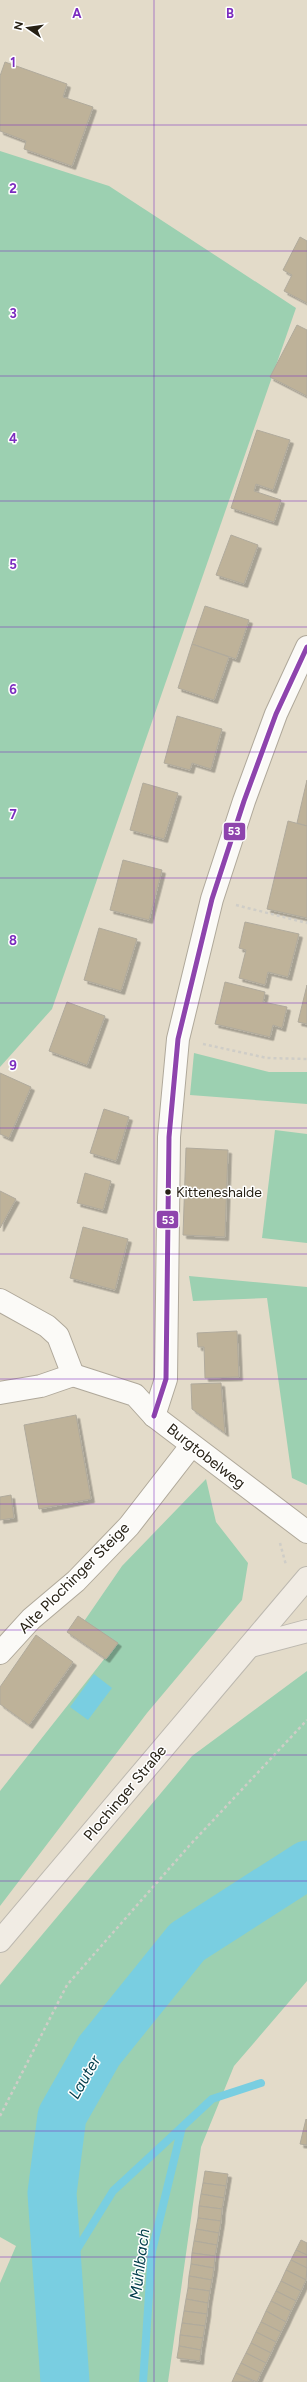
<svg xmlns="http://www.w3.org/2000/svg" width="307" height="2382" font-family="Figtree,sans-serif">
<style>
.green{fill:#9cd0b1}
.water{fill:#79cee1}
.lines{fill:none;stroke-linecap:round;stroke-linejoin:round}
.stream{stroke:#79cee1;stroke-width:8}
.river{stroke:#79cee1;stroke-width:49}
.building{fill:#beb299;stroke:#b0aa9c;filter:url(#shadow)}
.minor-casing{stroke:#afa89a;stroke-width:24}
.major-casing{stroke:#bdb9b0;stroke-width:24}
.path{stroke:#cfcdc7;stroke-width:2.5;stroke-dasharray:3 3;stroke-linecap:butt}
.minor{stroke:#fbfaf7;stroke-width:22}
.major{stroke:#f1ece4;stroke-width:22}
.bus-1-casing{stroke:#fff;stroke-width:8}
.bus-1{stroke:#8e44ad;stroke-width:5}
.grid{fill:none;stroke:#7b2cbf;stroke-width:1;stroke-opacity:0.55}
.bus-dot{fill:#272115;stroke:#fff;stroke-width:1.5}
.labels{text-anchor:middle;stroke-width:3;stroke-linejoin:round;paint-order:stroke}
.bus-label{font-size:14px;fill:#272115;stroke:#fff;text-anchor:start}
.street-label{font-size:15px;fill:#272115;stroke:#fff}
.water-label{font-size:16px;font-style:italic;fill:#013c4a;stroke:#fff}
.grid-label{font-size:13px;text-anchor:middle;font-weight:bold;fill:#7b2cbf;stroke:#fff;stroke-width:3;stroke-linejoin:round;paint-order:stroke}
.line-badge{stroke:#fff;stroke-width:1.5}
.badge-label{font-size:11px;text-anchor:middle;font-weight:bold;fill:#fff}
</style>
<defs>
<filter id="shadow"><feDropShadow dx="3.5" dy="3.5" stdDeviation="0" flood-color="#0004"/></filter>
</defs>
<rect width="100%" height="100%" fill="#e3dbc9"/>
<g class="green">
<path d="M0,151L109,186L296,308L52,1009L0,1067Z"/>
<path d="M194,1053L269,1072H307V1104L190,1095Z"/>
<path d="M275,1130L307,1134V1243L262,1238Z"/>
<path d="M189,1276L307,1287V1485L292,1478L267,1298L193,1301Z"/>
<path d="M206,1479L216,1522L248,1563L242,1600L147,1713L0,1906V1791L109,1653L76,1633L122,1566Z"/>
<path d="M307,1671V1981L234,2066L201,2147L168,2382H0V2283L16,2246L0,2237V1985L192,1756Z"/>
</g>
<path class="water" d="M94,1674L112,1688L88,1720L70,1707Z"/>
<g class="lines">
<g class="stream">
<path d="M58,2280L113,2191L181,2128"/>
<path d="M143,2382L152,2251L182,2127L212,2099L261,2083"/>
</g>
<path class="river" d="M65,2382L52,2193L62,2116L99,2051L187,1942L307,1865"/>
</g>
<g class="building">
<path d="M5,62L67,84L63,97L93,107L72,166L24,149L26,141L0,131V76Z"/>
<path d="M300,237L307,241V303L284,291L292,275L283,270Z"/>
<path d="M297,325L307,330V396L270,377Z"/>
<path d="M257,430L290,440L273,490L256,484L254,491L281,500L274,522L231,508Z"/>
<path d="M231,535L258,545L244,584L216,575Z"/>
<path d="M205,606L249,620L236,659L192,644Z"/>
<path d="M192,644L229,657L214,700L178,688Z"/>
<path d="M177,716L222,729L211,769L192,763L190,770L164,763Z"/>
<path d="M307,780V826L297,823Z"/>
<path d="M143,783L178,793L164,839L130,830Z"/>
<path d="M288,821L307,826V918L267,909Z"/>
<path d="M123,860L162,870L149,920L110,910Z"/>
<path d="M245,922L299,934L288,977L268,972L265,985L239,978L246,950L239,948Z"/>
<path d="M99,928L137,939L121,991L84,980Z"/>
<path d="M225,982L265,992L263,1002L287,1007L282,1028L273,1025L270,1037L215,1024Z"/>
<path d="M307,985V1024L298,1022Z"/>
<path d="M67,1002L105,1016L87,1065L49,1051Z"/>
<path d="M0,1073L31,1087L9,1138L0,1134Z"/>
<path d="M104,1109L129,1117L116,1161L90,1153Z"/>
<path d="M186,1148L228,1150L225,1237L183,1235Z"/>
<path d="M85,1173L111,1181L103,1210L77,1203Z"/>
<path d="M0,1191L16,1199L0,1228Z"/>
<path d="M83,1227L128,1239L115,1290L70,1278Z"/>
<path d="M237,1331L239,1377L205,1378L204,1347H198L197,1333Z"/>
<path d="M221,1383L225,1433L192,1409L191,1384Z"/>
<path d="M76,1415L91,1499L39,1509L24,1425Z"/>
<path d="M11,1495L14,1518L0,1520V1497Z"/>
<path d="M78,1616L118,1643L106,1659L67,1632Z"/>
<path d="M36,1635L73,1662L29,1725L0,1704V1687Z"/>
<path d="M306,2119L307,2120V2145L300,2144Z"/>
<path d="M205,2171L228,2174L226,2186L203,2183Z"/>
<path d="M203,2183L226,2186L224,2198L201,2194Z"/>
<path d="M201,2194L224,2198L222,2209L199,2206Z"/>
<path d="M199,2206L222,2209L221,2221L198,2218Z"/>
<path d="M198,2218L221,2221L219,2233L196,2229Z"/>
<path d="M196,2229L219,2233L217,2245L194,2241Z"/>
<path d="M301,2240L307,2243V2255L296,2250Z"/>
<path d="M194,2241L217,2245L215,2256L192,2253Z"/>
<path d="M296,2250L307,2255V2268L291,2260Z"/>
<path d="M192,2253L215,2256L214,2268L191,2264Z"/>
<path d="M291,2260L307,2268L306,2280L286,2270Z"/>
<path d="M191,2264L214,2268L212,2280L189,2276Z"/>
<path d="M286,2270L306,2280L301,2291L281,2281Z"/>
<path d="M189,2276L212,2280L210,2291L188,2288Z"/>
<path d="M281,2281L301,2291L296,2301L276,2291Z"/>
<path d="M188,2288L210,2291L208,2303L186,2299Z"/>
<path d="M276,2291L296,2301L291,2311L271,2301Z"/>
<path d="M186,2299L208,2303L207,2314L184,2311Z"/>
<path d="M271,2301L291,2311L286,2322L266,2311Z"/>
<path d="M184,2311L207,2314L205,2326L182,2323Z"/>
<path d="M266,2311L286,2322L281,2332L261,2322Z"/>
<path d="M261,2322L281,2332L276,2342L256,2332Z"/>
<path d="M182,2323L205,2326L203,2338L180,2335Z"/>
<path d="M256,2332L276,2342L271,2353L251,2343Z"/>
<path d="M180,2335L203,2338L201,2350L179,2346Z"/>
<path d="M251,2343L271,2353L266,2363L246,2353Z"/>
<path d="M179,2346L201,2350L200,2361L177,2358Z"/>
<path d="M246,2353L266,2363L261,2373L241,2363Z"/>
<path d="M241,2363L261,2373L257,2382L236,2373Z"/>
<path d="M236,2373L254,2382H232Z"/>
</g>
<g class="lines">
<g class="minor-casing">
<g id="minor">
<path d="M0,1300L47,1326L58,1336L73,1375"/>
<path d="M73,1375L135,1395L154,1416L307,1532"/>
<path d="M0,1393L41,1386L73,1375"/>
<path d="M154,1416L166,1379L169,1137L178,1039L212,899L244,801L276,714L307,647"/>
<path d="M0,1653L31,1619L76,1581L129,1526L191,1446"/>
</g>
</g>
<g class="major-casing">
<g id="major">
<path d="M251,1646L307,1631"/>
<path d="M0,1941L307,1578"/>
</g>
</g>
<g class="path">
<path d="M236,905L307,923"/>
<path d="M203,1044L267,1058L307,1059"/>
<path d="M280,1543L286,1565"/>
<path d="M0,2116L67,1985L189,1846L307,1720"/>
</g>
<use href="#minor" class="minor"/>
<use href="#major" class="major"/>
<g class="bus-1-casing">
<path id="bus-1" d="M154,1416L166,1379L169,1137L178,1039L212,899L244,801L276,714L307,647"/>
</g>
<use href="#bus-1" class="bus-1"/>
</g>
<path class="grid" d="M154,0V2382M0,125H307M0,251H307M0,376H307M0,501H307M0,627H307M0,752H307M0,878H307M0,1003H307M0,1128H307M0,1254H307M0,1379H307M0,1504H307M0,1630H307M0,1755H307M0,1881H307M0,2006H307M0,2131H307M0,2257H307"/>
<circle class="bus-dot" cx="168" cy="1192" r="3.5"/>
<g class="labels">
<g class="bus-label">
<text x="176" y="1197">Kitteneshalde</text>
</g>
<g class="street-label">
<text transform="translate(206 1456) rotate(38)" y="5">Burgtobelweg</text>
<text transform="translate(74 1578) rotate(-45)" y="5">Alte Plochinger Steige</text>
<text transform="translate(125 1793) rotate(-50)" y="5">Plochinger Straße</text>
</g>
<g class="water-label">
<text transform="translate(84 2077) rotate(-60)" y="6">Lauter</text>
<text transform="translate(139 2264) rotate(-83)" y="6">Mühlbach</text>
</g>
</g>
<g class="grid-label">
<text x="77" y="18">A</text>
<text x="230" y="18">B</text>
<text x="13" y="67">1</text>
<text x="13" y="193">2</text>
<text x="13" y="318">3</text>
<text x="13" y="443">4</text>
<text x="13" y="569">5</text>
<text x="13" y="694">6</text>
<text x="13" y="819">7</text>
<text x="13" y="945">8</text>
<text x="13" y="1070">9</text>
</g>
<g class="line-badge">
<rect x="223" y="822" width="23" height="19" rx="4" fill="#8e44ad"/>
<rect x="156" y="1210" width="23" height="19" rx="4" fill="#8e44ad"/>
</g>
<g class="badge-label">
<text x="234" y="835">53</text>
<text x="168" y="1224">53</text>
</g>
<g transform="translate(28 28) rotate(283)" stroke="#ffffff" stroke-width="3" paint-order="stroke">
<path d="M0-3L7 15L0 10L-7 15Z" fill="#272115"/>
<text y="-6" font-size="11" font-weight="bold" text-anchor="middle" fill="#272115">N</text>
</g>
</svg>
